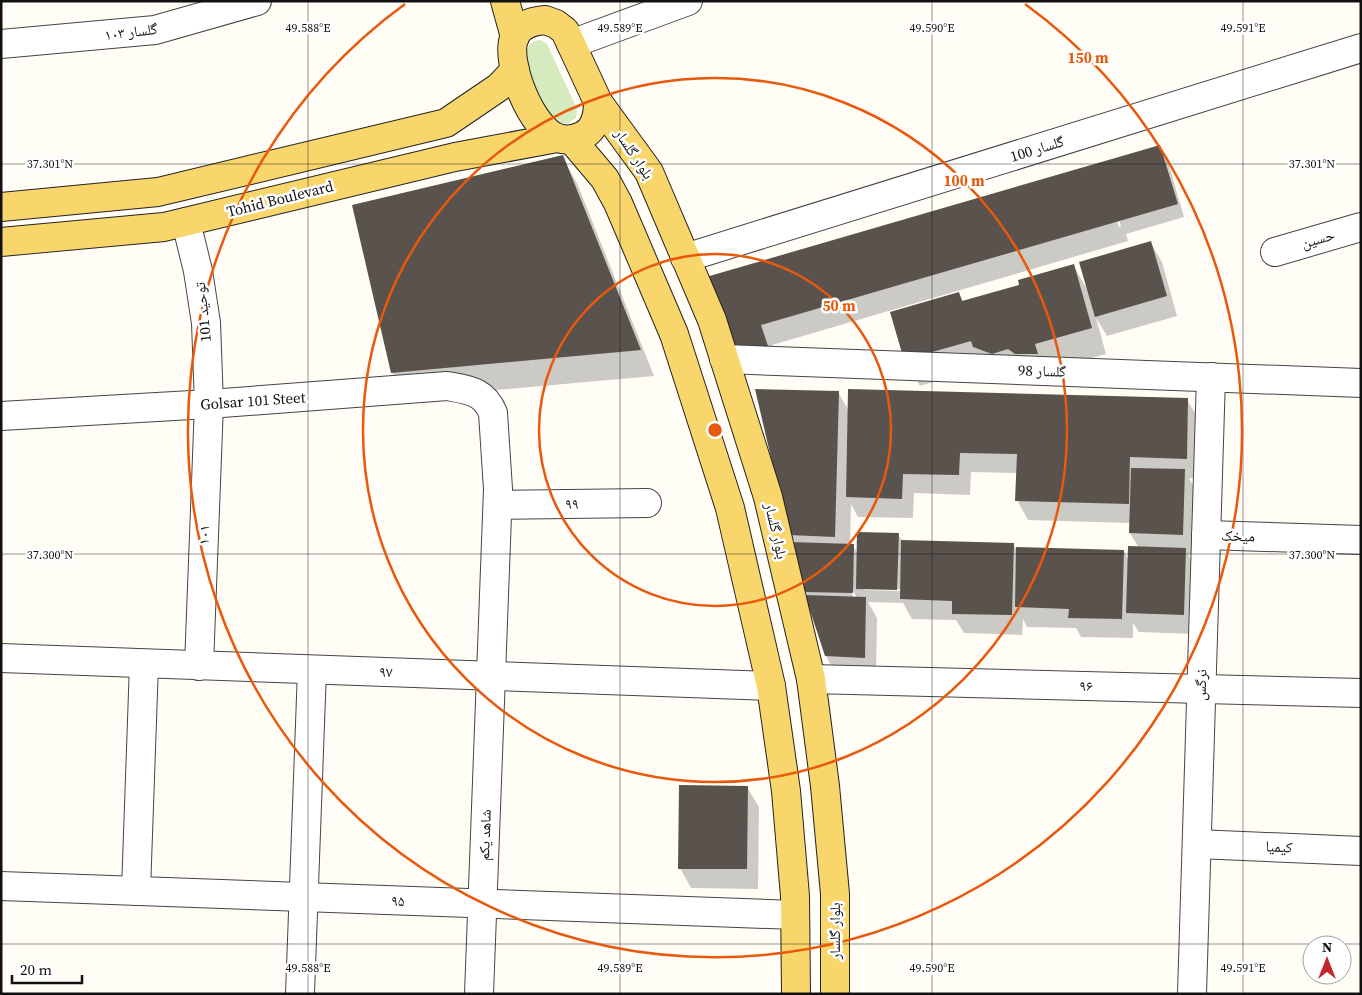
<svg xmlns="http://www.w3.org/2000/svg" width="1362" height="995" font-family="'Source Serif 4','Noto Naskh Arabic',serif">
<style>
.green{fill:#d5ebbd}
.shadow{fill:#0003;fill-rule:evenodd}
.building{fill:#5a524d}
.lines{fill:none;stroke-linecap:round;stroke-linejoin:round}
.minor-casing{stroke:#444;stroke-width:30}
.major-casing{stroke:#222;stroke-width:30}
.minor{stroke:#fff;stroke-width:28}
.major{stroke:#f9d66b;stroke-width:28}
.ticks{fill:none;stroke:#111;stroke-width:1;stroke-opacity:0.45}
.ring{fill:none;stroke:#e8590c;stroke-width:2.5}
.labels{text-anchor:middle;stroke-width:5;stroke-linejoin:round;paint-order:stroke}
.street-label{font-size:15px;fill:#111;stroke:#fff}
.ticks-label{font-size:12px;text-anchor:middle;fill:#111;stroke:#fff;stroke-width:5;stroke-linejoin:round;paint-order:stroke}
.centre{fill:#e8590c;stroke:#fff;stroke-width:2.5}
.ring-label{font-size:15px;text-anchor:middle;font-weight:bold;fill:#e8590c;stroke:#fff;stroke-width:5;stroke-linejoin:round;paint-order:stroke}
</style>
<rect width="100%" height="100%" fill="#fffdf5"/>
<path class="green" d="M540,40L547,44L577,109L576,118L567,124C540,120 530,74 526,52C528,44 532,41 540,40Z"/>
<g class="shadow">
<path d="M1160,146L1167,159L1184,217L1126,234L1128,241L772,345L778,366L751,374L740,354L707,278ZM1106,183H1108L1121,227H1119Z"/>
<path d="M562,157L577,183L654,376L407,398L392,372Z"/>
<path d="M1150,242L1162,262L1177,316L1107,336L1096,318L1106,354L1049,370L986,366L920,386L905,360L959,294L964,302L1021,286L1073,265L1087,289Z"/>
<path d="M838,392L849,411L1187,400L1199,419L1197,478H1189L1196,490L1194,554H1188L1196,568L1194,634L1139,632L1133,623V638L1081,637L1076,628L1027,627L1023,619L1022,635L964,633L956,620L912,619L903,603L868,602L877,618L876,677L837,676L826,656L808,596L805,591L796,544L791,535ZM971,472L1017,473V500L1028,520L1131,523L1130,533L1139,548L1129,561L1124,551L1018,552L1013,544L902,541L898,534L858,554L853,546H850L851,504L858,517L913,518L914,493L970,495ZM851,587L857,598H854L849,588ZM864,588L903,589V591L864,590Z"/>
<path d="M747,787L759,807L758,889L691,888L680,868Z"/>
</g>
<g class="building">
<path d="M1160,145L1178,204L761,325L768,346L739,355L706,277Z"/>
<path d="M563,155L641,350L391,373L352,205Z"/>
<path d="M1151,241L1167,296L1095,317L1079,262Z"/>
<path d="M1074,264L1092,328L1035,344L1038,354H1015L1008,349L992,354L973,347L971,341L904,360L890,312L959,292L962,301L1019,285L1018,280Z"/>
<path d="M755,389L839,391L835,537L789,535Z"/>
<path d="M848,389L1188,398L1187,459L1130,457L1129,504L1015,501L1017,454L960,453L959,475L903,474L902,499L846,497Z"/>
<path d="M1131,468L1185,469L1183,535L1129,533Z"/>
<path d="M857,532L899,533L897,590L856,589Z"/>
<path d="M901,540L1014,543L1012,615L952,614V601L900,599Z"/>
<path d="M790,542L854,544L853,593L803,592Z"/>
<path d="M1128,546L1186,548L1184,615L1126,613Z"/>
<path d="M1016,547L1124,550L1122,619L1068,618L1069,609L1015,607Z"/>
<path d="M805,595L866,597L865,658L825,656Z"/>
<path d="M679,785L748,786L747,869H678Z"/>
</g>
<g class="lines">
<g class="minor-casing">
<g id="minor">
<path d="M1,44L155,30L257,1"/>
<path d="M571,44L688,1"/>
<path d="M186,222L198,271L206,323L209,404L199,666"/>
<path d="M1275,252L1361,227"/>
<path d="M685,258L1361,48"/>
<path d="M724,359L1361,383"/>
<path d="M1,416L209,404L447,386C469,390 484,391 493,413L498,489L479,994"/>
<path d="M498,505L647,503"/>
<path d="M1206,535L1361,540"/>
<path d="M1,658L771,686"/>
<path d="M811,679L1361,693"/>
<path d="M1197,844L1361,851"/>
<path d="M1,886L795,915"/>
<path d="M136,891L144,664"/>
<path d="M300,994L312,670"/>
<path d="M1192,994L1211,377"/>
</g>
</g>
<g class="major-casing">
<g id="major">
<path d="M505,1L515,37"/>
<path d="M545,20L556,24L565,31L598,102C598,115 596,128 584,135C576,139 567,141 558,138C532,130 505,63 514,38C519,25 533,21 545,20Z"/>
<path d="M598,102L649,172L712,320L768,497L811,679L825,786L835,894V994"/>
<path d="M572,140L605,179L618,203L674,334L730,508L771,686L786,791L795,896L796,994"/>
<path d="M1,207L158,192L446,123L499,87L515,70"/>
<path d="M1,242L164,227L455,157L557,138"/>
</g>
</g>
<use href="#minor" class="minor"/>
<use href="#major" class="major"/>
</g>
<path class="ticks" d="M308,1V994M620,1V994M932,1V994M1243,1V994M1,164H1361M1,554H1361M1,944H1361"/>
<g class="ring">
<circle cx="715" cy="430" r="176"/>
<circle cx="715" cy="430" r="352"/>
<path d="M1025 4A527 527 0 1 1 405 4"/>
</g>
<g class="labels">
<g class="street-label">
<text transform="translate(131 32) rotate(-7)" y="5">گلسار ۱۰۳</text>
<text transform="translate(1037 149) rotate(-17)" y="5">گلسار 100</text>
<text transform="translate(634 154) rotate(56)" y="5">بلوار گلسار</text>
<text transform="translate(280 199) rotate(-14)" y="5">Tohid Boulevard</text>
<text transform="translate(1318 239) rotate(-16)" y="5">حسین</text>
<text transform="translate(203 312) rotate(-96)" y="5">توحید 101</text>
<text transform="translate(1042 371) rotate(2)" y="5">گلسار 98</text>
<text transform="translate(253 401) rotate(-4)" y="5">Golsar 101 Steet</text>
<text transform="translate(572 504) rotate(-1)" y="5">۹۹</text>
<text transform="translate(776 531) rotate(77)" y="5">بلوار گلسار</text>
<text transform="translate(204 535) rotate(-88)" y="5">۱۰۱</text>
<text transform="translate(1238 536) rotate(2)" y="5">میخک</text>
<text transform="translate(386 672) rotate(2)" y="5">۹۷</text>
<text transform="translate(1201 685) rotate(-88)" y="5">نرگس</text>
<text transform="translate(1086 686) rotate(1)" y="5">۹۶</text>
<text transform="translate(485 835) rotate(-88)" y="5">شاهد یکم</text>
<text transform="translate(1279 847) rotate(3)" y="5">کیمیا</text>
<text transform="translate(398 901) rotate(2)" y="5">۹۵</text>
<text transform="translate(835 931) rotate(-90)" y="5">بلوار گلسار</text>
</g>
</g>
<g class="ticks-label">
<text x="308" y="32">49.588°E</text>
<text x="620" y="32">49.589°E</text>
<text x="932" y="32">49.590°E</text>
<text x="1243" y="32">49.591°E</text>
<text x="50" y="168">37.301°N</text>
<text x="1312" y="168">37.301°N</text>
<text x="50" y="559">37.300°N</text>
<text x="1312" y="559">37.300°N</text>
<text x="308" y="972">49.588°E</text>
<text x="620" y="972">49.589°E</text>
<text x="932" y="972">49.590°E</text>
<text x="1243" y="972">49.591°E</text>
</g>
<circle cx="715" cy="430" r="8" class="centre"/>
<g class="ring-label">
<text x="1088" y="63">150 m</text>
<text x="964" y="186">100 m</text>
<text x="839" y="311">50 m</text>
</g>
<rect width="1362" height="995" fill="none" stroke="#111111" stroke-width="5"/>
<g transform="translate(1327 960)"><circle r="24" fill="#ffffff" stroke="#a0a0a0"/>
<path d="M0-4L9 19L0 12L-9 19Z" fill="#c4262e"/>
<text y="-8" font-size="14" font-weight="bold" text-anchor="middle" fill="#111111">N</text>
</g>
<path d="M12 975v8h70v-8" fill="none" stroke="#111111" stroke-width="2.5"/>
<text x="20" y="975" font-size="15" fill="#111111" stroke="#ffffff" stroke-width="4" paint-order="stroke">20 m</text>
</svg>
